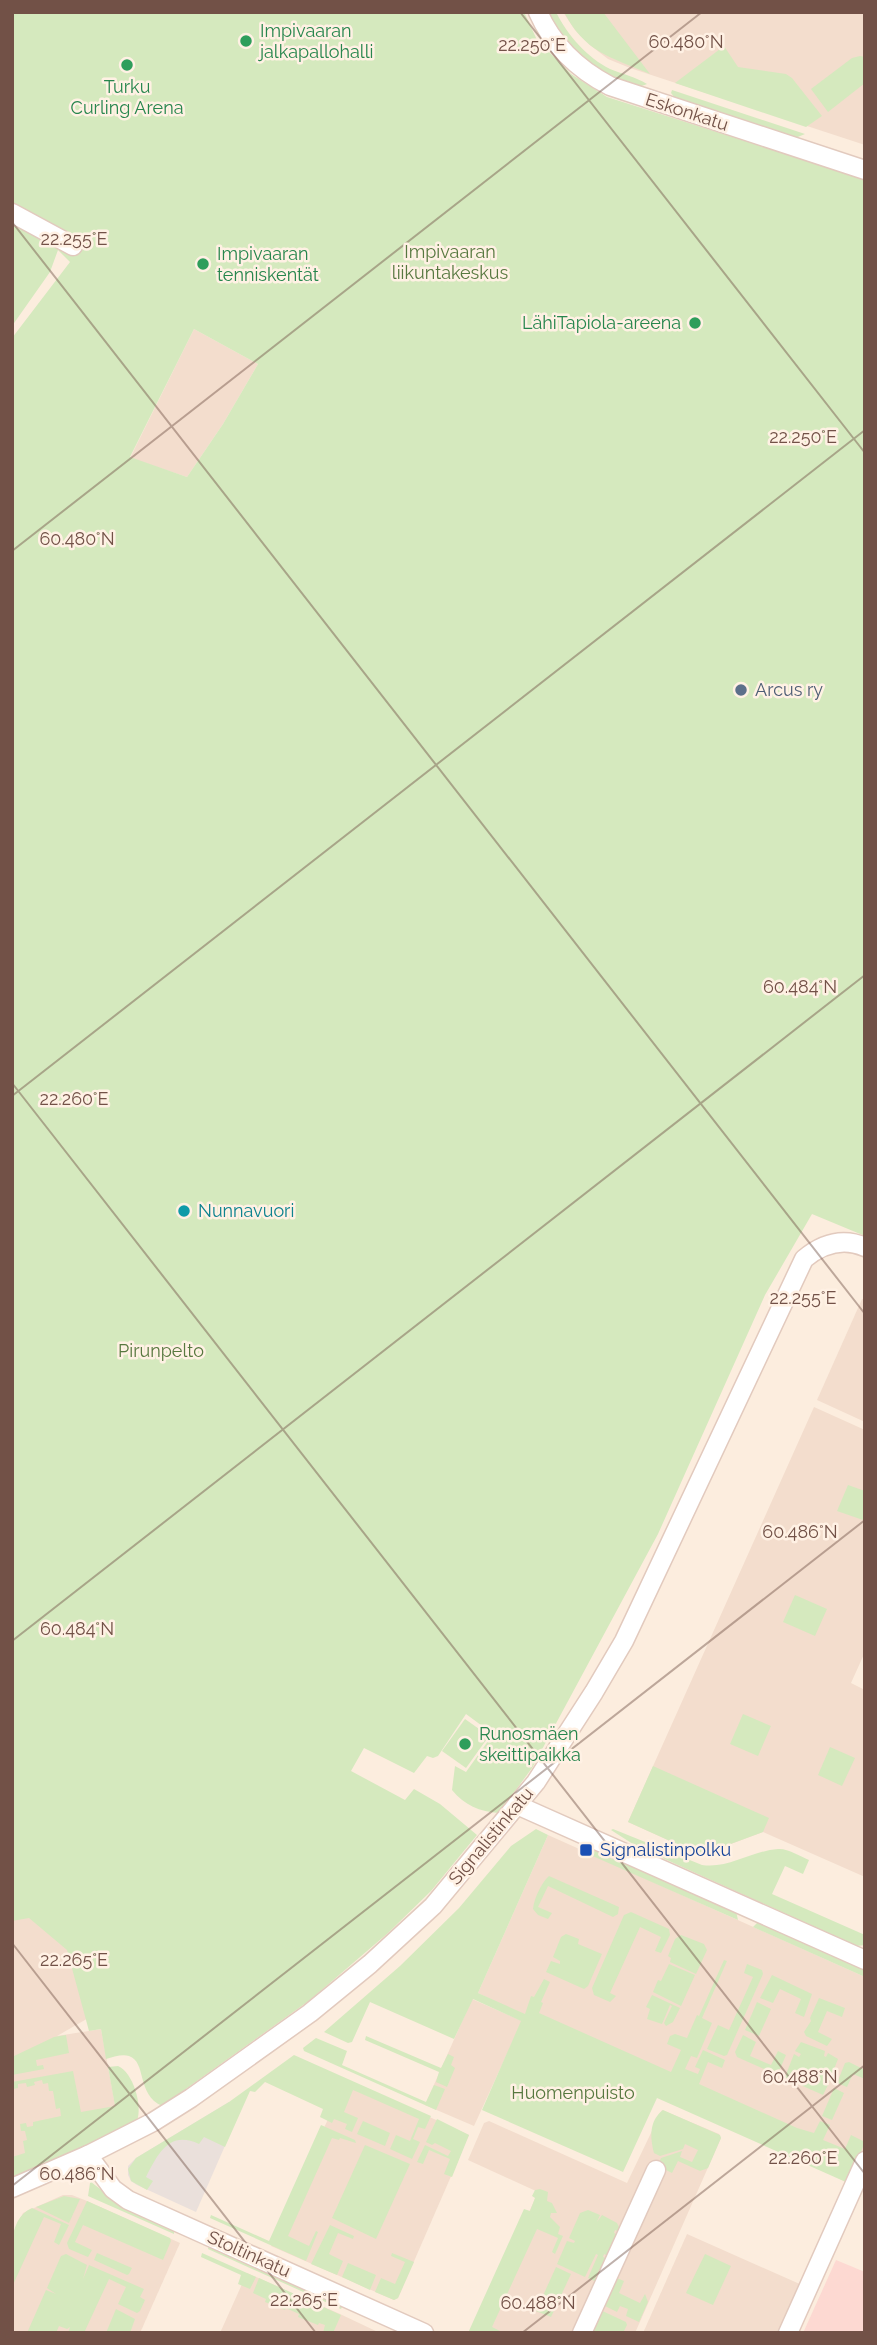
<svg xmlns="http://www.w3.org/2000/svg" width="877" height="2345" font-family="Raleway,sans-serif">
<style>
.residential{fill:#f3ddcd}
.commercial{fill:#fdd9d2}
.industrial{fill:#eae0db}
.green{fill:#d5e9be;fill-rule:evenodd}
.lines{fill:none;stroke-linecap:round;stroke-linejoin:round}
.minor-casing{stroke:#e2cabe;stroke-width:21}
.minor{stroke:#fff;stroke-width:18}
.ticks{fill:none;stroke:#725147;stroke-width:2;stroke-opacity:0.45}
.leisure-dot{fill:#2e9e5b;stroke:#fff1e4;stroke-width:2.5}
.service-dot{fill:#5c6f8a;stroke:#fff1e4;stroke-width:2.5}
.culture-dot{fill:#0f9aa8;stroke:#fff1e4;stroke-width:2.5}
.transit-dot{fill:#1a4fb4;stroke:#fff1e4;stroke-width:2.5}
.labels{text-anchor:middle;stroke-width:5;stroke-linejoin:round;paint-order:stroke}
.leisure-label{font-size:18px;fill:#27864d;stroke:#fff1e4;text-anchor:start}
.street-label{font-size:18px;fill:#725147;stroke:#fff1e4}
.park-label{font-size:18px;fill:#57783f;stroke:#fff1e4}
.service-label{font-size:18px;fill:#4e5e75;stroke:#fff1e4;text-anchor:start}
.culture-label{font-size:18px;fill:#0d838f;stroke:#fff1e4;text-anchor:start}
.transit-label{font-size:18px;fill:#164399;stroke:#fff1e4;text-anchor:start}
.ticks-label{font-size:18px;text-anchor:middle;fill:#725147;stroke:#fff1e4;stroke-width:5;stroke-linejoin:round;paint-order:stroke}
</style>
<rect width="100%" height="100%" fill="#fcedde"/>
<g class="residential">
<path d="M563,12H865V145L630,68L608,59L590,45L575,30Z"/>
<path d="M194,329L258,364L223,424L187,477L130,458Z"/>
<path d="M862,1299L865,1300V1422L817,1400Z"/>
<path d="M814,1407L865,1430V1652L851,1683L865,1690V1877L763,1832L701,1855L628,1822Z"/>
<path d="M548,1835L865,1977V2146L848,2183L478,1993Z"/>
<path d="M12,1899L151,1982L57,2036L101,2029L116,2110L12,2160Z"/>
<path d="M472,1999L522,2021L474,2126L425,2105Z"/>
<path d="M346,2079L469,2135L398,2298L394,2300L271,2246Z"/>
<path d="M662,2110L719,2134L721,2138L635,2333H475L538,2192L468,2160L484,2123L489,2121L627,2183Z"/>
<path d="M63,2195H72L87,2201L180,2243L140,2333H12V2235L23,2213Z"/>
<path d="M687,2234L802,2285L781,2333H643Z"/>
<path d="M247,2273L340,2314L380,2333H220Z"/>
</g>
<path class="commercial" d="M836,2260L865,2272V2333H803Z"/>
<path class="industrial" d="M229,2102L238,2116L196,2212L137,2185L131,2181L128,2175V2166L136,2158Z"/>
<g class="green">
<path d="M12,12H524L537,40L571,74L607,97L865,179V1236L812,1214L765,1295L658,1534L532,1768L499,1813C480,1812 464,1805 452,1790L455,1766L466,1772L493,1734L466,1714L438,1756L433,1758L427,1756L414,1773L364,1748L351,1771L405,1800L414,1789L440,1804L477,1835L431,1891L388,1933L310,2000L162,2106C136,2094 147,2062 129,2056C122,2054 113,2057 106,2059L101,2029L89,2031L67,1950L29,1918L12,1921V338L70,262L58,250L50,272L12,326ZM194,329L258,364L223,424L187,477L130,457Z"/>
<path d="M546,12H556C567,35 588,58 610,69C622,74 636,77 647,84C637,89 631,85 621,82C586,69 564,43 546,12Z"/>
<path d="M564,12H603L650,74C611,57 585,53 564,12Z"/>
<path d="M724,46L738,67L786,74L792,78L822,116L806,127L675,83Z"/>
<path d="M860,56L865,57V83L828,112L811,89L852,58Z"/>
<path d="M672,90L799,132L805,134L793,139L675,98L671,93Z"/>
<path d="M848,1485L865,1491L863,1520L837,1511Z"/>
<path d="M795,1595L827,1609L815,1636L783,1622Z"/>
<path d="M743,1714L771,1726L758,1756L730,1744Z"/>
<path d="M465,1719L489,1736L466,1768L442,1751Z"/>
<path d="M830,1747L855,1758L842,1786L818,1775Z"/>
<path d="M653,1766L769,1818L763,1832L701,1855L628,1822Z"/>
<path d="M536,1829L548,1835L478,1993L525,2014L531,1996L534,1997L544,1979L550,1982L541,2002L543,2003L539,2013L671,2072L681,2050L667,2044L670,2036L675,2034L687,2038L697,2015L699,2016L724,1960L727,1961L702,2018L712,2023L697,2058L691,2056L685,2069L698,2074L700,2069L695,2067L703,2050L725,2060L722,2068L708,2062L699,2084L797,2128L814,2133L820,2121L830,2125L823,2140L845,2149L851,2135L865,2142L848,2183L657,2098L623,2172L482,2110L521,2021L473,1999L454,2039L370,2002L352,2042L348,2043L324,2032L400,1966L459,1908L511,1846Z"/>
<path d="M613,1829L702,1865C729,1869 751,1851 778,1849C787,1848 800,1856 809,1860L803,1874L785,1866L772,1894L865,1935V1945L857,1946L636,1846L611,1830Z"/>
<path d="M591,1850L607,1854L736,1911L738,1920L588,1854Z"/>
<path d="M549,1876L619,1907L618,1914L613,1917L548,1886L538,1907L552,1913L548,1919L538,1915L533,1909C534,1899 541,1883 549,1876Z"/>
<path d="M631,1912L669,1929L670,1935L661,1953L655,1951L661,1937L640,1927L610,1993L616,1996L610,2002L594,1995L592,1988L624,1915Z"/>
<path d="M759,1921L865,1968V1977L753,1927Z"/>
<path d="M566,1934L579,1939L578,1944L602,1954L588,1986L584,1989L546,1972L551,1961L560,1964V1961L553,1957L561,1937Z"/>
<path d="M681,1935L704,1944L707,1950L696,1974L670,1962L671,1958L668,1956L675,1939Z"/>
<path d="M669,1964L695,1975L681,2006L653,1992L658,1980L661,1981Z"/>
<path d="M747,1964L762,1970L763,1974L727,2055L724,2056L707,2049L718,2025L729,2030L753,1977L744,1973Z"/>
<path d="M772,1975L812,1994L804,2017L795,2013L801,1999L780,1989L773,2003L760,1998Z"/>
<path d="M652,1995L680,2008L673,2022L666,2026L664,2023L672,2006L670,2005L662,2024L647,2019L650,2009L646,2007Z"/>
<path d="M819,1998L845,2008L842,2017L827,2011L818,2032L832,2039L827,2046L806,2036L804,2032L811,2021L810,2018Z"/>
<path d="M757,2002L771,2009L759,2036L745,2030Z"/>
<path d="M66,2035L69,2053L36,2060L37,2066L43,2065L44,2069L12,2075V2057L54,2037Z"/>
<path d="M743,2035L756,2042L750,2056L771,2065L778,2051L786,2055L780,2069L771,2072L737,2057L735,2052Z"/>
<path d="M366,2036L441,2068L448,2054L454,2057L451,2065L455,2068L447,2087L436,2082L439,2072L365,2040Z"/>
<path d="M316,2038L347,2051L342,2065L426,2102L434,2085L445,2089L436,2110L304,2051L303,2048Z"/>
<path d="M801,2042L825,2051L824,2056L826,2057L828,2053L838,2059L829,2082L824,2080L823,2082L828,2085L823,2095L796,2083L798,2079L796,2078L793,2082L785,2077L794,2054L799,2057L801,2054L795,2051Z"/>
<path d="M294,2055L431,2116L425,2129L418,2127L413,2139L420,2142L412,2159L390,2149L396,2135L410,2141L419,2119L353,2090L344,2112L358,2118L352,2132L345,2129L347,2124L334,2119L332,2123L320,2117L323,2109L265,2082L255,2092L250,2091L225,2147L204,2137L199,2144C169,2130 158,2154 146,2177L153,2181L147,2190L131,2181L128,2169L136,2158L229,2102Z"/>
<path d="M849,2062L865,2070V2079L853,2074L847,2087L837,2083L845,2063Z"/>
<path d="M118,2066C133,2072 143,2106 137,2121L65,2157L12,2179V2157L25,2153L23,2141L27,2140L25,2131H21L20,2124L26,2123L27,2127L33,2126V2122L61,2116L60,2108L56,2109L53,2091H49L48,2083L43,2084L42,2080L34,2082L35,2085L27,2087L26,2083L18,2084V2088L13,2089L12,2082L73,2071L81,2112L115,2106L108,2067Z"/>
<path d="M834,2088L844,2093L832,2120L822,2116Z"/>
<path d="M663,2110L720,2135L721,2138L708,2168L700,2171L678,2161L672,2173L658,2166L661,2158L682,2151L680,2157L692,2162L698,2150L685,2144L683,2149L660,2156L654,2153C650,2137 649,2121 663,2110Z"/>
<path d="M437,2119L469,2135L452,2177L444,2174L450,2159L429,2150L423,2164L417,2162L425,2145L448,2156L451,2151L435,2143L432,2145L426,2142Z"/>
<path d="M363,2121L390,2133L385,2146L357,2134Z"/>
<path d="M321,2125L355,2140L356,2143L340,2138L339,2140L332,2138L288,2236L309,2246L316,2231L318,2232L306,2261L210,2218L211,2215L269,2241Z"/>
<path d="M365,2145L410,2164L376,2239L332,2218Z"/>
<path d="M91,2182L125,2208L174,2230V2234L88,2196L90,2183Z"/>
<path d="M540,2189L548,2192L547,2201L552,2203L557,2213H551L550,2217L560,2227L558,2234L563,2236L555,2254L552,2252L558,2238L537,2229L492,2327L504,2333H468L524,2209L530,2211L535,2198L532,2196L535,2190Z"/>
<path d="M64,2196L80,2199L69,2223L36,2207Z"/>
<path d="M87,2201L170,2238L171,2241L163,2260L83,2225L75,2242L92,2250L88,2257L69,2249L67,2243Z"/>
<path d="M32,2208L69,2225L59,2245L54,2242L61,2224L44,2217L12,2287C12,2261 5,2220 32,2208Z"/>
<path d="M588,2210L600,2215L597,2222L602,2215L617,2223L622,2233L615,2230L614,2233L622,2237L612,2258L604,2254L603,2257L611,2260L601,2284L588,2278L598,2255L596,2254L585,2277L557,2264L567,2241L574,2243L575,2241L569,2238L580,2213Z"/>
<path d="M330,2225L354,2236L353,2239L338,2233L329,2254L343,2261L337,2275L311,2264Z"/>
<path d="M209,2245L343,2305L341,2309L208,2249Z"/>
<path d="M97,2253L132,2268L129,2274L127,2275L94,2260Z"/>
<path d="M202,2253L256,2277L250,2289L238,2284L241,2275L201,2257Z"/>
<path d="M392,2253L414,2262L398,2298L394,2300L375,2292L381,2278L395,2284L405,2262L391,2256Z"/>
<path d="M66,2254L87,2265L83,2279L89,2265L144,2289L140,2297L145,2300L140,2311L137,2313L118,2304L126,2287L109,2279L84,2333H68L70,2327L67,2329L59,2326L56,2333H27L46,2290L56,2294L47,2288L61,2256Z"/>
<path d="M705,2254L731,2266L713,2305L686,2293Z"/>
<path d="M348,2263L376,2275L370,2290L342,2277Z"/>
<path d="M556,2267L571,2274L551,2317L536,2311Z"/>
<path d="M612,2276L624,2281L619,2293L640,2303L645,2294L648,2302L639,2322L626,2316L628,2309L620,2306L617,2312L599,2303Z"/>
<path d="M259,2278L341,2315L333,2333H323L325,2325L319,2323L318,2325L298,2317L299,2314L286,2308L285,2310L265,2302L266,2299L253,2293Z"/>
<path d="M596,2308L626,2322L627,2325L623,2333H593L590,2327Z"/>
<path d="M116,2309L135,2319L130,2333H106Z"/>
</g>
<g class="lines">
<g class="minor-casing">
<g id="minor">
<path d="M538,12C553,46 577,69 610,86L865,170"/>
<path d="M12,213L73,246"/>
<path d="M517,1805L865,1960"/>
<path d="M88,2155L113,2189L128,2200L424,2333"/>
<path d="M12,2188L88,2155L153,2122L191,2098L310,2013L370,1964L433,1906L536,1782L594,1692L624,1641L804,1259C822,1244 842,1237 865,1247"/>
<path d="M582,2333L656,2170"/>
<path d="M788,2333L865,2161"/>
</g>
</g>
<use href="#minor" class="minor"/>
</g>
<path class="ticks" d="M520,12L865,453M12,222L865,1314M12,551L702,12M12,1083L865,2174M12,1096L865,430M12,1641L865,975M12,1943L316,2333M12,2186L865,1520M522,2333L865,2065"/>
<g class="leisure-dot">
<circle cx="246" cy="41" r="7"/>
<circle cx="127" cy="65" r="7"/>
<circle cx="203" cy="264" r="7"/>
<circle cx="695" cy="323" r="7"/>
<circle cx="465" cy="1744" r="7"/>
</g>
<circle class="service-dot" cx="741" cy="690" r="7"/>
<circle class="culture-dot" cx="184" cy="1211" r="7"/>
<rect class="transit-dot" x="579" y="1843" width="14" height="14" rx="3.5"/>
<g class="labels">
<g class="leisure-label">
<text x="260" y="37">Impivaaran<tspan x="260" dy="21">jalkapallohalli</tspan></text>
<text x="127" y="93" text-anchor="middle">Turku<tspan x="127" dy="21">Curling Arena</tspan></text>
<text x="217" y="260">Impivaaran<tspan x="217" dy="21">tenniskentät</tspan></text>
<text x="681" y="329" text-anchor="end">LähiTapiola-areena</text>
<text x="479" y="1740">Runosmäen<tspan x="479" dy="21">skeittipaikka</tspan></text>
</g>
<g class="street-label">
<text transform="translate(687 112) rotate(18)" y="6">Eskonkatu</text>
<text transform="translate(491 1836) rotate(-50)" y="6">Signalistinkatu</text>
<text transform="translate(249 2254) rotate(24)" y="6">Stoltinkatu</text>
</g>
<g class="park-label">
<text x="450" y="258">Impivaaran<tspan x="450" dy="21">liikuntakeskus</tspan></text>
<text x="161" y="1357">Pirunpelto</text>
<text x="573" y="2099">Huomenpuisto</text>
</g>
<g class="service-label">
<text x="755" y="696">Arcus ry</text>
</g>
<g class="culture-label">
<text x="198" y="1217">Nunnavuori</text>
</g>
<g class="transit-label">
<text x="600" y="1856">Signalistinpolku</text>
</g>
</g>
<g class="ticks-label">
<text x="686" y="48">60.480°N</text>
<text x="532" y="51">22.250°E</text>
<text x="74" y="245">22.255°E</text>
<text x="803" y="443">22.250°E</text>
<text x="77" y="545">60.480°N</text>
<text x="800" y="993">60.484°N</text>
<text x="74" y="1105">22.260°E</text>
<text x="803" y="1304">22.255°E</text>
<text x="800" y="1538">60.486°N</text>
<text x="77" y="1635">60.484°N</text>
<text x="74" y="1966">22.265°E</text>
<text x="800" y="2083">60.488°N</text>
<text x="803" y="2164">22.260°E</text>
<text x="77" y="2180">60.486°N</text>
<text x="304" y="2306">22.265°E</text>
<text x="538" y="2309">60.488°N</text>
</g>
<rect width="877" height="2345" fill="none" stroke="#725147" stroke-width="28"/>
</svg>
